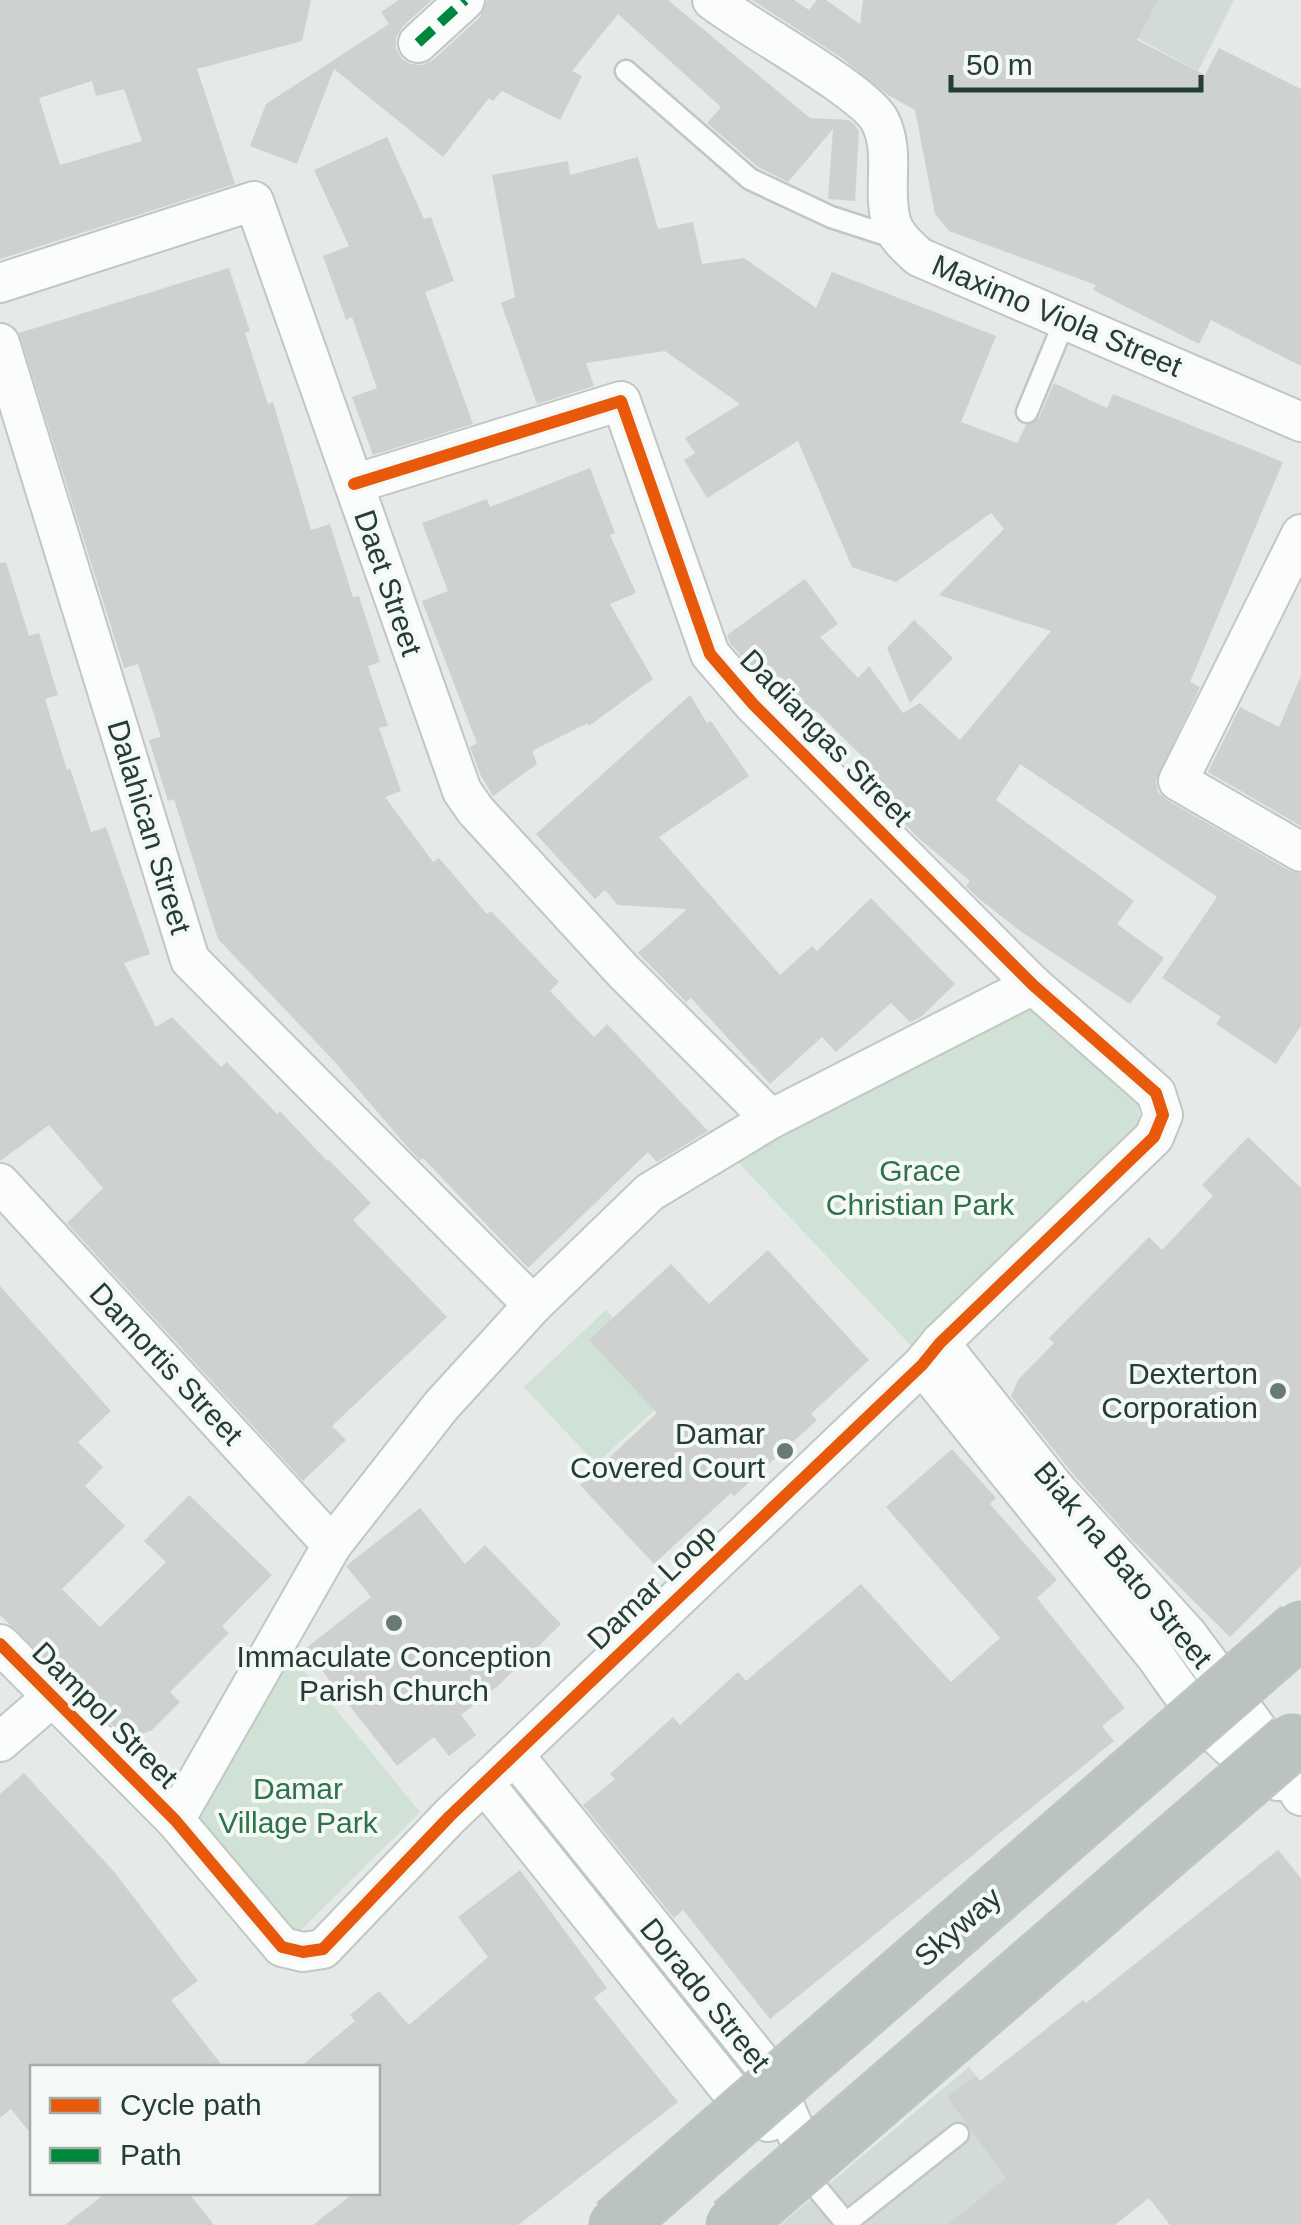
<svg xmlns="http://www.w3.org/2000/svg" width="1301" height="2225" font-family="Helvetica,sans-serif">
<style>
.built{fill:#d3dbd8}
.green{fill:#cfe2d5}
.building{fill:#cdd1cf;fill-rule:evenodd}
.lines{fill:none;stroke-linecap:round;stroke-linejoin:round}
.lane-casing{stroke:#c2c7c5;stroke-width:25}
.street-casing{stroke:#c2c7c5;stroke-width:42}
.lane{stroke:#fbfcfc;stroke-width:20}
.street{stroke:#fbfcfc;stroke-width:38}
.highway-bridge-casing{stroke:#bdc6c3;stroke-width:60;stroke-linecap:butt}
.highway-bridge{stroke:#bbc3c1;stroke-width:55}
.quiet{stroke:#00873e;stroke-width:10;stroke-dasharray:20 10;stroke-linecap:butt}
.cycleway-casing{stroke:#f4f9f6;stroke-width:19}
.cycleway{stroke:#e8590c;stroke-width:12}
.poi-dot{fill:#687a74;stroke:#f4f9f6;stroke-width:4}
.labels{text-anchor:middle;stroke-width:8;stroke-linejoin:round;paint-order:stroke}
.street-label{font-size:30px;fill:#243d36;stroke:#f4f9f6}
.park-label{font-size:30px;fill:#2f7249;stroke:#f4f9f6}
.poi-label{font-size:30px;fill:#243d36;stroke:#f4f9f6;text-anchor:end}
</style>
<rect width="100%" height="100%" fill="#e5eae8"/>
<g class="built">
<path d="M1067,0H1234L1198,71Z"/>
<path d="M969,2067L1099,2225H780Z"/>
</g>
<g class="green">
<path d="M1029,1006L1138,1103L1140,1130L914,1349L736,1160Z"/>
<path d="M606,1310L679,1387L596,1464L524,1387Z"/>
<path d="M285,1647L420,1812L297,1934L286,1938L186,1838Z"/>
</g>
<g class="building">
<path d="M0,0H311L302,41L197,69L235,184L0,259ZM92,81L96,96L124,89L142,141L60,165L39,98Z"/>
<path d="M399,0H432L403,26L396,37V49L402,59L410,64L422,65L433,60L480,17L487,0H668L810,118L849,120L854,124L859,131L855,201L828,199L833,129L788,182L758,167L707,123L721,107L618,14L572,71L582,76L560,120L502,91L493,101L489,98L443,157L334,69L297,164L250,146L266,104L389,24L381,12Z"/>
<path d="M752,0H794L809,10L817,0H826L860,24L863,0H1158L1137,40L1205,75L1219,48L1301,89V366L1211,320L1199,344L1093,290L1096,285L949,231L935,214L915,110L888,95L842,58Z"/>
<path d="M387,137L424,219L431,217L454,281L425,292L473,424L373,455L352,397L377,388L352,317L346,320L323,256L349,246L314,170Z"/>
<path d="M638,157L658,229L693,222L702,264L744,258L816,308L832,272L996,336L961,422L1017,443L1026,425L1039,418L1054,383L1107,408L1113,394L1283,462L1190,682L1200,687L1156,781L1158,792L1167,800L1290,871L1301,874V1026L1276,1064L1216,1024L1221,1017L1162,978L1217,897L1020,764L996,800L1134,901L1117,924L1164,958L1130,1004L1020,931L977,897L966,886L970,881L922,841L897,817L902,811L861,774L870,764L815,710L807,718L767,675L761,679L730,643L727,635L805,579L838,624L820,637L858,678L869,666L903,713L920,703L960,740L1051,631L939,595L1004,529L991,513L896,582L852,567L798,441L707,498L684,460L695,453L685,438L740,404L665,351L586,363L594,386L537,404L501,303L515,297L492,175L568,161L570,175Z"/>
<path d="M229,268L250,331L245,333L268,404L273,402L311,530L330,524L353,597L359,596L380,662L368,666L388,726L379,728L401,791L385,797L433,862L439,858L487,914L491,911L559,982L550,991L594,1037L607,1024L708,1131L657,1162L648,1152L528,1268L423,1158L420,1160L410,1150L333,1060L218,939L174,799L168,801L149,740L161,737L138,664L124,668L19,333Z"/>
<path d="M590,468L615,533L610,535L636,593L610,604L653,679L589,726L588,723L532,751L537,764L493,796L481,776L470,747L477,743L422,601L448,591L422,523L487,499L490,507Z"/>
<path d="M6,562L29,636L39,633L58,695L45,699L67,770L70,768L91,832L106,827L150,954L124,963L156,1027L172,1017L221,1067L227,1062L277,1114L280,1111L327,1161L329,1160L371,1203L353,1220L447,1317L332,1426L346,1440L303,1481L67,1223L103,1188L49,1125L0,1161V563Z"/>
<path d="M914,620L953,658L910,703L887,648Z"/>
<path d="M1301,676V826L1208,772L1240,707L1279,727Z"/>
<path d="M690,695L707,723L711,721L749,776L659,837L780,975L812,946L817,951L871,898L955,984L921,1017L910,1022L891,1003L836,1052L822,1037L770,1084L691,998L686,1002L638,953L687,909L618,905L605,890L595,899L536,834Z"/>
<path d="M1248,1137L1301,1188V1566L1230,1637L1133,1541L1073,1474L1011,1396L1018,1380L1054,1343L1049,1338L1149,1237L1162,1250L1213,1196L1202,1185Z"/>
<path d="M768,1250L869,1360L811,1414L817,1420L734,1496L731,1493L654,1564L580,1485L657,1413L589,1340L671,1264L709,1304Z"/>
<path d="M0,1286L111,1411L78,1442L103,1467L85,1486L125,1526L62,1589L100,1627L166,1562L144,1541L189,1495L272,1575L222,1626L229,1633L170,1692L180,1702L152,1730L135,1737H124L0,1615Z"/>
<path d="M952,1449L996,1498L990,1504L1057,1580L1037,1598L1125,1708L1102,1726L1114,1741L770,2019L683,1910L674,1918L583,1805L615,1779L610,1774L673,1717L680,1725L738,1672L746,1681L861,1584L951,1682L1000,1638L886,1507Z"/>
<path d="M420,1508L465,1564L485,1545L561,1624L499,1685L461,1715L476,1735L449,1756L434,1737L397,1766L305,1649L371,1597L346,1566Z"/>
<path d="M24,1773L115,1873L198,1981L171,2000L224,2068H32V2135L11,2109L0,2118V1794Z"/>
<path d="M1278,1850L1301,1878V2225H1170L1149,2198L1115,2225H947L1006,2178L947,2097L976,2076L980,2081L1083,2000L1086,2003Z"/>
<path d="M520,1870L607,1988L594,1998L678,2102L518,2225H313L355,2192H378V2068H299L355,2021L350,2015L379,1991L409,2025L488,1957L458,1917Z"/>
<path d="M107,2192H188L214,2225H65Z"/>
</g>
<g class="lines">
<g class="lane-casing">
<g id="lane">
<path d="M626,71L750,179L831,217L899,239"/>
<path d="M1027,412L1065,320"/>
<path d="M801,2169L846,2223L844,2225"/>
<path d="M846,2223L958,2134"/>
</g>
</g>
<g class="street-casing">
<g id="street">
<path d="M712,0C746,27 865,91 880,121C896,152 882,188 891,221C895,236 908,247 919,257L1301,422"/>
<path d="M418,43L465,0"/>
<path d="M0,283L254,201L462,791L476,811L623,971L771,1119"/>
<path d="M0,343L190,960L533,1305"/>
<path d="M1301,534L1178,781L1301,852"/>
<path d="M0,1183L332,1545"/>
<path d="M940,1343L1056,1489L1188,1635L1270,1746L1301,1796"/>
<path d="M922,1365L1157,1658C1190,1707 1226,1754 1278,1781"/>
<path d="M0,1644L175,1820L282,1947L303,1952L323,1949L450,1816L922,1365L940,1343L1154,1137L1163,1115L1156,1093L1033,985L753,704L710,654L621,401L354,484"/>
<path d="M0,1742L51,1698"/>
<path d="M515,1756L770,2073L802,2146"/>
<path d="M484,1783L739,2101L768,2122"/>
<path d="M175,1820L332,1545L441,1406L533,1305L650,1192L771,1119L1033,985"/>
</g>
</g>
<use href="#lane" class="lane"/>
<use href="#street" class="street"/>
<g class="highway-bridge-casing">
<g id="highway-bridge">
<path d="M616,2225L1301,1628"/>
<path d="M733,2225L1292,1741"/>
</g>
</g>
<use href="#highway-bridge" class="highway-bridge"/>
<path class="quiet" d="M418,43L465,0"/>
<g class="cycleway-casing">
<path id="cycleway" d="M0,1644L175,1820L282,1947L303,1952L323,1949L450,1816L922,1365L940,1343L1154,1137L1163,1115L1156,1093L1033,985L753,704L710,654L621,401L354,484"/>
</g>
<use href="#cycleway" class="cycleway"/>
</g>
<g class="poi-dot">
<circle cx="1278" cy="1391" r="10"/>
<circle cx="785" cy="1451" r="10"/>
<circle cx="394" cy="1623" r="10"/>
</g>
<g class="labels">
<g class="street-label">
<text transform="translate(1057 316) rotate(23)" y="10">Maximo Viola Street</text>
<text transform="translate(388 583) rotate(71)" y="10">Daet Street</text>
<text transform="translate(826 738) rotate(46)" y="10">Dadiangas Street</text>
<text transform="translate(149 827) rotate(73)" y="10">Dalahican Street</text>
<text transform="translate(166 1364) rotate(47)" y="10">Damortis Street</text>
<text transform="translate(1123 1565) rotate(50)" y="10">Biak na Bato Street</text>
<text transform="translate(652 1587) rotate(-44)" y="10">Damar Loop</text>
<text transform="translate(105 1715) rotate(45)" y="10">Dampol Street</text>
<text transform="translate(958 1927) rotate(-41)" y="10">Skyway</text>
<text transform="translate(705 1995) rotate(51)" y="10">Dorado Street</text>
</g>
<g class="park-label">
<text x="920" y="1181">Grace<tspan x="920" dy="34">Christian Park</tspan></text>
<text x="298" y="1799">Damar<tspan x="298" dy="34">Village Park</tspan></text>
</g>
<g class="poi-label">
<text x="1258" y="1384">Dexterton<tspan x="1258" dy="34">Corporation</tspan></text>
<text x="765" y="1444">Damar<tspan x="765" dy="34">Covered Court</tspan></text>
<text x="394" y="1667" text-anchor="middle">Immaculate Conception<tspan x="394" dy="34">Parish Church</tspan></text>
</g>
</g>
<rect x="30" y="2065" width="350" height="130" fill="#f4f9f6" stroke="#a1aea9" stroke-width="2.5"/>
<rect x="50" y="2098" width="50" height="15" fill="#e8590c" stroke="#a1aea9" stroke-width="2.5"/>
<text x="120" y="2115" font-size="30" fill="#243d36">Cycle path</text>
<rect x="50" y="2148" width="50" height="15" fill="#00873e" stroke="#a1aea9" stroke-width="2.5"/>
<text x="120" y="2165" font-size="30" fill="#243d36">Path</text>
<path d="M951 75v15h250v-15" fill="none" stroke="#243d36" stroke-width="5"/>
<text x="966" y="75" font-size="30" fill="#243d36" stroke="#f4f9f6" stroke-width="8" paint-order="stroke">50 m</text>
</svg>
